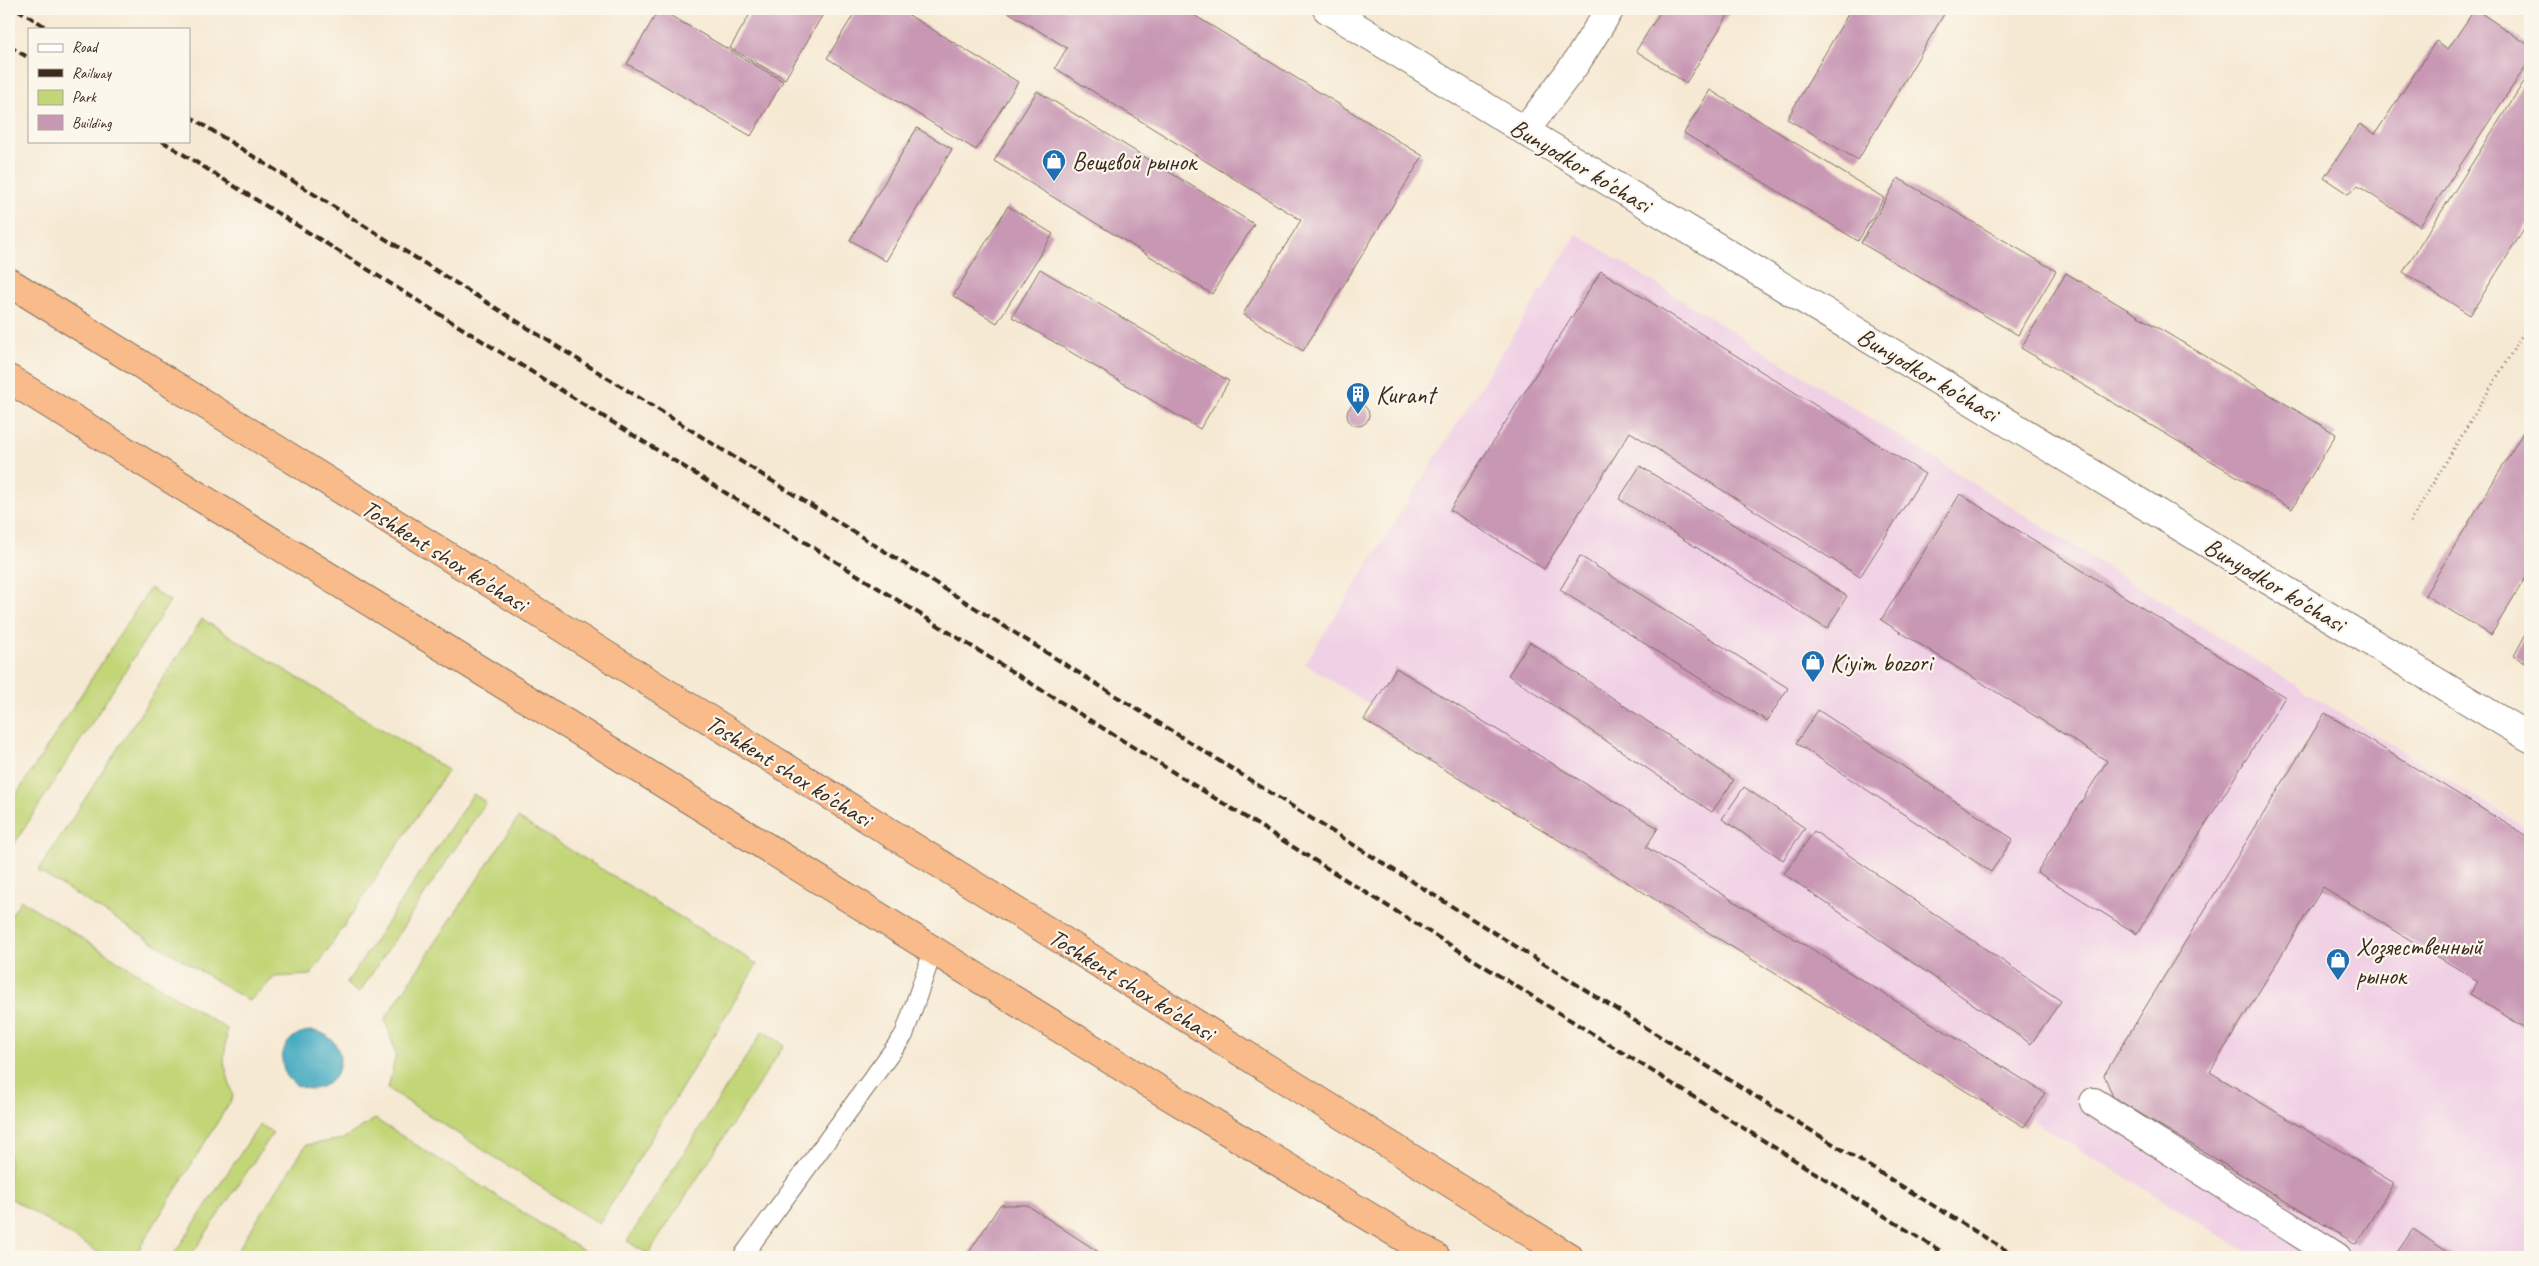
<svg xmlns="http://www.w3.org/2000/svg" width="2539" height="1266" font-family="Caveat,sans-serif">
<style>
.built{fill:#f0d0e5}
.green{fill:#c2d577;stroke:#7e804a}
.water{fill:#3fa8bf;stroke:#3d696e}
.building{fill:#c897b4}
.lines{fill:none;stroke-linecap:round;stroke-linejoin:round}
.service-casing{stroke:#7c6d5d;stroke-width:20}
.minor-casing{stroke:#7c6d5d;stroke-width:30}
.trunk-casing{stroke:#7c6d5d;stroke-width:30}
.path{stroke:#7c6d5d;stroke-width:3;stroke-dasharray:1 4;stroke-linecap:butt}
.service{stroke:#fff;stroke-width:18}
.minor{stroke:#fff;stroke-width:28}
.trunk{stroke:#fabb8b;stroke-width:28}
.rail{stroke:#3b2a1e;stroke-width:4;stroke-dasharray:8 4;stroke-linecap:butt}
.labels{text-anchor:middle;stroke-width:4.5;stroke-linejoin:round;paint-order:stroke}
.poi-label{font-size:25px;fill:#3b2a1e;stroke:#fbf7ec;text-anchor:start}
.street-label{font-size:25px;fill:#3b2a1e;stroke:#fbf7ec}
</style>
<rect width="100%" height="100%" fill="#fbf7ec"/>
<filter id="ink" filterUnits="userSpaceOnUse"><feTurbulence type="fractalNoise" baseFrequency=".02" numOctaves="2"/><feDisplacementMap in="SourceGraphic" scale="10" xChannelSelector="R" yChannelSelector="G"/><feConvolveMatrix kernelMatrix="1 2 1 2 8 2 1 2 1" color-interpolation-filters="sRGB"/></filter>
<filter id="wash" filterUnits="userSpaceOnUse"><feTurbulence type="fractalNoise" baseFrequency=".0096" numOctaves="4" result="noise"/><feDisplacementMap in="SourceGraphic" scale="20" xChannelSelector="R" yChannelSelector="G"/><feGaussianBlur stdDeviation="1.12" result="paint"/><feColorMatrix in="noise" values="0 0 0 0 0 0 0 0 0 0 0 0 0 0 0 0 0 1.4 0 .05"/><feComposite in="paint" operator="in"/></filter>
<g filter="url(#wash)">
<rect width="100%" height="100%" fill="#f6e9d3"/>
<path class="built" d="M1577,234L2322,702L2530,830V1257H2256L2051,1132L1305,664Z"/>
<g class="green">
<path d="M150,588L170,601L9,852V806Z"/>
<path d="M202,619L448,770L311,975L275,977L249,1001L38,871Z"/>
<path d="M473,794L486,802L359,993L346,984Z"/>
<path d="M518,818L757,964L599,1224L388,1089L396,1054L385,1019Z"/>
<path d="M21,900L227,1029L224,1062L233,1097L134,1257H106L9,1197V919Z"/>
<path d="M763,1031L784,1045L648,1254L627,1241Z"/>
<path d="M375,1119L584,1251L579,1257H233L306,1145L343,1139Z"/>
<path d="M260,1124L273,1133L190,1257H172Z"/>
</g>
<circle class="water" cx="311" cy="1060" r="29"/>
<g id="blocks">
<g class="building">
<path d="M659,9L783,81L751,136L627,64Z"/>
<path d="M753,9H826L785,79L730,48Z"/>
<path d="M857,9H899L1018,82L976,150L827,58Z"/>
<path d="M1003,9H1184L1423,156L1303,351L1243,314L1301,220L1055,68L1067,48Z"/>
<path d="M1662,9H1732L1686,83L1636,51Z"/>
<path d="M1851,9H1947L1858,160L1787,119Z"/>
<path d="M2475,9L2530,46V60L2420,226L2358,186L2348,194L2324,178L2360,124L2375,134L2436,41L2448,49Z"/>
<path d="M2530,72V220L2470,315L2403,272Z"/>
<path d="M1710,90L1884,198L1858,241L1684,133Z"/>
<path d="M1037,91L1254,224L1212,294L994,161Z"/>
<path d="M917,128L952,149L886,261L850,240Z"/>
<path d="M1898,178L2056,271L2018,335L1861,243Z"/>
<path d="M1008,206L1053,234L997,323L953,296Z"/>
<path d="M1040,269L1229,381L1200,429L1012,317Z"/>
<path d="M1601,271L1925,474L1860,577L1630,432L1544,569L1450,510Z"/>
<path d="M2066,273L2336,434L2292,509L2021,348Z"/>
<circle cx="1358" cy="415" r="11"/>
<path d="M2530,421V570L2491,635L2425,595Z"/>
<path d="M1640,466L1847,596L1827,629L1619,499Z"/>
<path d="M1960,494L2285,697L2137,934L2037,872L2107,761L1881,620Z"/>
<path d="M1580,556L1788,688L1767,721L1560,590Z"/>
<path d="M2530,626V666L2514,656Z"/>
<path d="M1530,642L1734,780L1712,812L1508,675Z"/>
<path d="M1396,668L1658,828L1646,847L2045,1093L2024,1127L1364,720Z"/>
<path d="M1818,710L2013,839L1991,872L1796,743Z"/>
<path d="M2325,713L2530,838V1031L2470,994L2478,981L2323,887L2210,1072L2394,1183L2356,1244L2113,1097L2104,1075Z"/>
<path d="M1744,787L1805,828L1783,860L1722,819Z"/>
<path d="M1814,831L2061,1001L2031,1044L1784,874Z"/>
<path d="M1000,1205H1027L1106,1257H966Z"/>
<path d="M2413,1229L2455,1257H2394Z"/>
</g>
</g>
</g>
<g filter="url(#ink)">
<use href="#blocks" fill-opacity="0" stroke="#7c6d5d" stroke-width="1"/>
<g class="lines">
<g class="service-casing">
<path id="service" d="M742,1257L904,1035L933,951"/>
</g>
<g class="minor-casing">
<g id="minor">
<path d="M1327,9L1525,131L2530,738"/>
<path d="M1525,131L1576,63L1610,9"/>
<path d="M2094,1102L2337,1257"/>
</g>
</g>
<g class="trunk-casing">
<g id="trunk">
<path d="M9,282L1569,1257"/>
<path d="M9,379L1161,1091L1436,1257"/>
</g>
</g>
<path class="path" d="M2410,522L2530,322"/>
<use href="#service" class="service"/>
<use href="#minor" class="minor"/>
<use href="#trunk" class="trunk"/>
<g class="rail">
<path d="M17,9L49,29"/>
<path d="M9,46L29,58"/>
<path d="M189,116L1763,1101L2017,1257"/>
<path d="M162,141L1950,1257"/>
</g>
</g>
</g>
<defs>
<g id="shop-pin" transform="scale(1.25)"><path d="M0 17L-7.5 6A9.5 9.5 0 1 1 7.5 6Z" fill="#1f6fb2" stroke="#fbf7ec"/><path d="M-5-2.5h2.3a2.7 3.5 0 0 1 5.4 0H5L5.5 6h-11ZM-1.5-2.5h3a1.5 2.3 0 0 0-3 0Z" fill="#fff"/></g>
<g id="building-pin" transform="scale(1.25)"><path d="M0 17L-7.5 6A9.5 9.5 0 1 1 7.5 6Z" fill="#1f6fb2" stroke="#fbf7ec"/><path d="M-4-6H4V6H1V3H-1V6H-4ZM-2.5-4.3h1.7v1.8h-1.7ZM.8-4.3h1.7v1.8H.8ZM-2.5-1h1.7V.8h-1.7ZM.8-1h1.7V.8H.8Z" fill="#fff"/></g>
</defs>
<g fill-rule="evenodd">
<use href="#shop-pin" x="1054" y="161"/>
<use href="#building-pin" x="1358" y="394"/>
<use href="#shop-pin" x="1813" y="662"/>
<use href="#shop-pin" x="2338" y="960"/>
</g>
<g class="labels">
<g class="poi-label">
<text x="1072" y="170">Вещевой рынок</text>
<text x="1376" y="403">Kurant</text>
<text x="1830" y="671">Kiyim bozori</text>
<text x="2356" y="955">Хозяественный<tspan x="2356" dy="29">рынок</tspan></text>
</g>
<g class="street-label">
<text transform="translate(1581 165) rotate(31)" y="9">Bunyodkor ko'chasi</text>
<text transform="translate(1928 374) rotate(31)" y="9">Bunyodkor ko'chasi</text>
<text transform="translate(445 555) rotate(32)" y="9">Toshkent shox ko'chasi</text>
<text transform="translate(2275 584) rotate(31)" y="9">Bunyodkor ko'chasi</text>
<text transform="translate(789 770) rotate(32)" y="9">Toshkent shox ko'chasi</text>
<text transform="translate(1132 984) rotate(32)" y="9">Toshkent shox ko'chasi</text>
</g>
</g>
<rect width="2539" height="1266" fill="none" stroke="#fbf7ec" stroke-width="30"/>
<rect x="28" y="28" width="162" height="115" fill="#fbf7ec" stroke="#aea59a"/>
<rect x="38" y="44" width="25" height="8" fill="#ffffff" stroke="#aea59a"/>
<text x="72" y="52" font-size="15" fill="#3b2a1e">Road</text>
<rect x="38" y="69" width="25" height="8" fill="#3b2a1e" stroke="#aea59a"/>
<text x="72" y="78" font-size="15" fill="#3b2a1e">Railway</text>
<rect x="38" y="90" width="25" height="15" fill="#c2d577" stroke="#aea59a"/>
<text x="72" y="102" font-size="15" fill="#3b2a1e">Park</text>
<rect x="38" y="115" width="25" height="15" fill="#c897b4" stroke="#aea59a"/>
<text x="72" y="128" font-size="15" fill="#3b2a1e">Building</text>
</svg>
